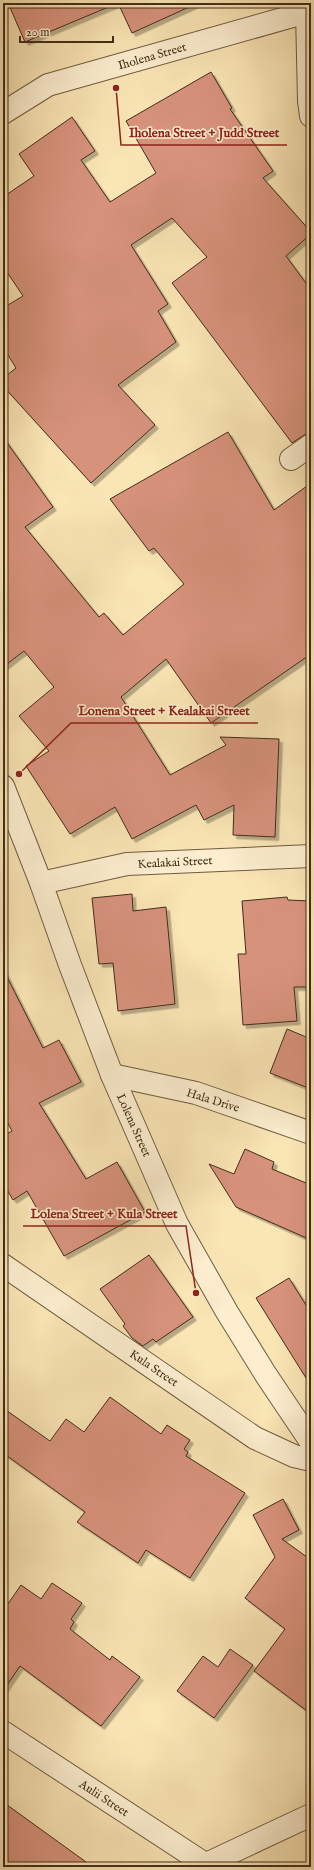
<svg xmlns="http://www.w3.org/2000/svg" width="314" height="1870" font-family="'IM FELL English',serif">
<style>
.building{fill:#d7927b;stroke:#422d19;filter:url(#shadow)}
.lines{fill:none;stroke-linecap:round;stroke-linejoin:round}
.minor-casing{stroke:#705b40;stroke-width:24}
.tertiary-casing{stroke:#705b40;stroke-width:24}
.minor{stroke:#fceecf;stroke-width:22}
.tertiary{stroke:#fceecf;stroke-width:22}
.labels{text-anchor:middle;stroke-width:3;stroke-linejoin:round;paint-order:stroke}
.street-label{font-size:12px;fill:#422d19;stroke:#fceecf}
.leader{fill:none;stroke:#8f2418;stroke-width:1.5}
.callout-dot{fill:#8f2418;stroke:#fceecf;stroke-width:1.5}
.callout-label{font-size:13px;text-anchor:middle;font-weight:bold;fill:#8f2418;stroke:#fceecf;stroke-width:3;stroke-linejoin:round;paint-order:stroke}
</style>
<defs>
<filter id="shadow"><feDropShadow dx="3.5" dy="3.5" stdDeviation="0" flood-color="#0004"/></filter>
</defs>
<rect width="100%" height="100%" fill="#fae5b5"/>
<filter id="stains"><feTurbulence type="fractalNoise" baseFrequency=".005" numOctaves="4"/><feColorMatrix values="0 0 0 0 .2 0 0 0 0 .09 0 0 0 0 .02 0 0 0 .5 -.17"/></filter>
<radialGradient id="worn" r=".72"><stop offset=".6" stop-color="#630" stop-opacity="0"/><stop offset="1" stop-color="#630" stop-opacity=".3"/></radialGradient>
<g class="building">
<path d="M8,3H118L25,42Z"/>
<path d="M118,3H198L132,33Z"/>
<path d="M211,72L232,108L230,109L273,171L263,178L311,232V234L286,256L311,290V433L304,435L292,443L172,283L207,257L172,218L131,245L168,304L158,311L176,342L118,385L155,425L91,483L3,386V378L16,368L3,347V308L23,296L3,266V197L34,176L19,154L72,117L95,151L81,160L110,202L156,173L126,121Z"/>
<path d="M228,432L274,510L311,483V654L211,723L166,659L121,697L170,775L226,745L220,737L279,739L275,837L233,835L234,805L204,820L196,805L132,839L115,807L70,834L26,766L49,751L19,716L54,687L24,651L3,667V437L53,507L25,527L99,617L104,613L123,635L184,584L154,548L149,551L110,499Z"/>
<path d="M132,894L133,911L166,907L175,1004L118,1011L113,963L99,964L92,898Z"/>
<path d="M287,897L288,900L311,901V987H294L297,1021L243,1025L238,954H246L242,901Z"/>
<path d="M3,969L43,1048L59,1040L81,1082L39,1103L86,1179L117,1162L145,1212L64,1256L27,1191L13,1200L3,1183V1136L12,1131L3,1114Z"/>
<path d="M287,1029L311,1039V1089L270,1073Z"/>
<path d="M245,1149L274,1162L272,1169L311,1185V1240L236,1207L209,1164L234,1174Z"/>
<path d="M149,1255L193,1317L156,1342L153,1339L143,1346L132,1338L123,1326L125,1324L100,1289Z"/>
<path d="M289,1278L311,1313V1386L256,1298Z"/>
<path d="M110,1397L161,1434L167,1425L190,1440L184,1449L188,1452L186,1456L245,1493L190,1578L146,1550L138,1563L77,1522L85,1512L3,1453V1408L50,1441L66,1419L84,1432Z"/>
<path d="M283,1499L299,1530L282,1539L311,1560V1714L254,1671L285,1629L245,1598L275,1557L253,1515Z"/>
<path d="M52,1583L82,1603L71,1619L74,1622L70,1629L110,1660L112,1656L140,1677L101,1726L20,1666L3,1691V1611L21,1585L41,1599Z"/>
<path d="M230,1649L253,1665L214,1718L177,1691L203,1656L218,1667Z"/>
<path d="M3,1802L93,1867H3Z"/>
</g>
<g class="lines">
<g class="minor-casing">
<g id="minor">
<path d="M291,459L311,445"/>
<path d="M41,883L127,864L311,856"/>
<path d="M3,1265L255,1438L294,1456L311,1460"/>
</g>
</g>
<g class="tertiary-casing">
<g id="tertiary">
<path d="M309,3L307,12L309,101L311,116"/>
<path d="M3,113L48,85L307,12"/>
<path d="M3,786L41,883L70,965L112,1075L177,1224L227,1312L266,1375L311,1442"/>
<path d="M112,1075L196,1093L311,1133"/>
<path d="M3,1732L205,1864"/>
<path d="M200,1867L311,1815"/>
</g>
</g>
<use href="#minor" class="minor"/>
<use href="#tertiary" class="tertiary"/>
</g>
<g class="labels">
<g class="street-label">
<text transform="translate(152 56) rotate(-16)" y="4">Iholena Street</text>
<text transform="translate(175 862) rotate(-3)" y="4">Kealakai Street</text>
<text transform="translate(213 1100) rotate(17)" y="4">Hala Drive</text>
<text transform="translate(134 1125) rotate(66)" y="4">Lolena Street</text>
<text transform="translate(154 1368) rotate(34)" y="4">Kula Street</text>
<text transform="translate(104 1798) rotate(33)" y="4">Aulii Street</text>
</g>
</g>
<path class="leader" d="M116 88L121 145H287M19 774L71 723H258M196 1293L186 1226H23"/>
<g class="callout-dot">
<circle cx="116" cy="88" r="4"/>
<circle cx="19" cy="774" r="4"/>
<circle cx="196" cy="1293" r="4"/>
</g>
<g class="callout-label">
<text x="204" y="137">Iholena Street + Judd Street</text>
<text x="164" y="715">Lonena Street + Kealakai Street</text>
<text x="104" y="1218">Lolena Street + Kula Street</text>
</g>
<rect width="314" height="1870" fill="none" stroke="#fae5b5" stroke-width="16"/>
<rect x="4" y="4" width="306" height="1862" fill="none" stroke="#422d19" stroke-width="2"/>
<rect x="8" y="8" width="298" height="1854" fill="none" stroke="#422d19"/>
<path d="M20 36v6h93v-6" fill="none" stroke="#422d19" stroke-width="2"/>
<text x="26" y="36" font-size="12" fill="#422d19" stroke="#fceecf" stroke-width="3" paint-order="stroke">20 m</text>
<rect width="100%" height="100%" filter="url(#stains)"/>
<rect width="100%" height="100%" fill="url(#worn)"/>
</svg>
